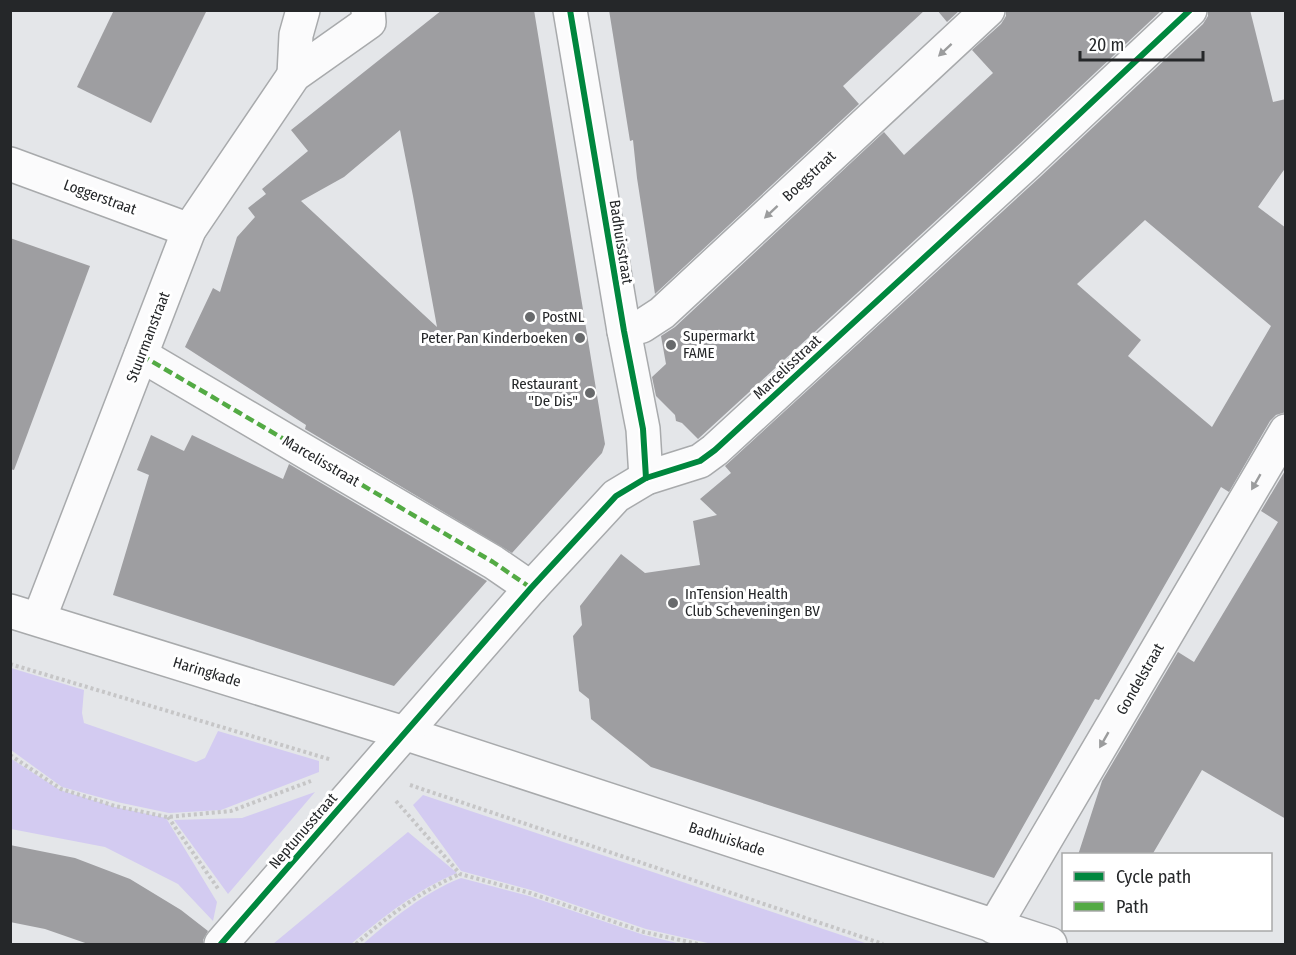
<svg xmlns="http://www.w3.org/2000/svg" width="1296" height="955" font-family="'Fira Sans Condensed',sans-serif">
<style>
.green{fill:#d3cbf1}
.building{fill:#9e9ea1;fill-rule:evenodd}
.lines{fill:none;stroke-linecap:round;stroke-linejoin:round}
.minor-casing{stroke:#a8aaac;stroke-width:36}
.path{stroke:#c6c6c7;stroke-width:4;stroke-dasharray:3 3;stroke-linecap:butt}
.minor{stroke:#fbfbfc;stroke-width:33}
.quiet{stroke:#53aa44;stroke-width:4.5;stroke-dasharray:9 4.5;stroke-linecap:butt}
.cycleway-casing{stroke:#fff;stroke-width:10}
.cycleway{stroke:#00873e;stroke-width:6}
.oneway{fill:#9b9c9d}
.poi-dot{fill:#686a6c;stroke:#fff;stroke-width:2}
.labels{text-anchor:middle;stroke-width:6;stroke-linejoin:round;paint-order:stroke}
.street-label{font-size:15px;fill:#252729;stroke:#fff}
.poi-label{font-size:15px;fill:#252729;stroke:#fff;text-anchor:start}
</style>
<rect width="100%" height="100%" fill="#e4e6e9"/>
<g class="green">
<path d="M11,668L84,690L82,713L84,723L196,762L205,758L218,731L319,761V772L221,810L169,813L117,802L62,787L11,750Z"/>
<path d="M10,758L60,790L115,807L166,818L217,902L213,921L178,884L105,847L11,829Z"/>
<path d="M315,792L228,894L174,820L242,818Z"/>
<path d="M423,795L868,944H712L646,929L531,890L461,871L413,805Z"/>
<path d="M408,832L457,873C418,889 383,917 351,944H273Z"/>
<path d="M461,878L529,896L644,935L681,944H363C392,919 425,892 461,878Z"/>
</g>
<g class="building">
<path d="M114,10H207L151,123L77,87Z"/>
<path d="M442,10H534L605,444L602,453L512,553L305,429L306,425L185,347L213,288L220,292L237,237L255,217L248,208L266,194L262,189L308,151L291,130ZM400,130L413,196L437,327L301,201L344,177Z"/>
<path d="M609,10H925L843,86L859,104L655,294L637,178L633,140L630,141Z"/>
<path d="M937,10H960L947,22Z"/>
<path d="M1006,10H1162L1013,150L698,439L682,423L676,421L675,415L656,396L652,377L666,364L661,336L675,327L884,132L904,155L993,73L972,50L1001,24L1006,16Z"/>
<path d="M1208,10H1250L1273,102L1286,99V167L1258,207L1286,228V412L1276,415L1270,421L1229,492L1221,487L1099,700L1095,699L994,878L651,767L591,719L589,699L579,691L573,636L582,625L580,606L621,554L645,573L700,565L693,521L717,515L700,499L731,473L725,466L1039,178L1203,24L1208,16ZM1145,220L1271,326L1212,427L1128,356L1141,340L1077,284Z"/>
<path d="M10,238L90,266L14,470L10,469Z"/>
<path d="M151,435L184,451L192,435L283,479L289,464L487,581L394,686L113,595L149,475L137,470Z"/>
<path d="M1286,469V819L1202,770L1152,855H1078L1102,781L1178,652L1194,662L1278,522L1261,511Z"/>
<path d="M10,845L75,858L130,879L181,910L208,931L203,940V945H91L45,929L10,922Z"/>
</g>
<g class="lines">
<g class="minor-casing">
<g id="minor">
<path d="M570,10L624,331L643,429L646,478"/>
<path d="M294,75L296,35L303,10"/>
<path d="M10,164L189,230"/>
<path d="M624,331L642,326L662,313L988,10"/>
<path d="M141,355L493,562L531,588"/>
<path d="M10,611L404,733L1050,944"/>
<path d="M39,619L189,230L294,75L369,22L368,10"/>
<path d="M994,927L1286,431"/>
<path d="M221,944L531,588L616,496L646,478L700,461L715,450L1026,164L1190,10"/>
</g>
</g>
<g class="path">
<path d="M10,664L332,760"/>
<path d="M10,755L61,789L115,806L167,817L231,811L311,781"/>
<path d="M410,785L883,944"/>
<path d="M396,801L460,874L530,893L644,932L698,944"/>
<path d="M168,817L219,890"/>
<path d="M356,944C387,917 422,890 460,874"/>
</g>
<use href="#minor" class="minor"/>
<path class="quiet" d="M141,355L493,562L531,588"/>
<g class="cycleway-casing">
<g id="cycleway">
<path d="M570,10L624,331L643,429L646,478"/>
<path d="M221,944L531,588L616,496L646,478L700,461L715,450L1026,164L1190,10"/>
</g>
</g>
<use href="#cycleway" class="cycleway"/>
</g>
<defs><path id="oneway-solid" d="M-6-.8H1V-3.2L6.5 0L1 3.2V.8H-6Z" transform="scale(1.5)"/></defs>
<g class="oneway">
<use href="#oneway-solid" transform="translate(945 50) rotate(137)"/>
<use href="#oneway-solid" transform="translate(771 212) rotate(137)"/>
<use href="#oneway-solid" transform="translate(1256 482) rotate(120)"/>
<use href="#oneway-solid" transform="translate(1104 740) rotate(120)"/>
</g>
<g class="poi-dot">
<circle cx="530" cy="317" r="6"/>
<circle cx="580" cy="338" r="6"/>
<circle cx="671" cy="345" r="6"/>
<circle cx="590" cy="393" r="6"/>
<circle cx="673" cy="603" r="6"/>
</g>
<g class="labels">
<g class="street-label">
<text transform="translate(809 176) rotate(-43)" y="5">Boegstraat</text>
<text transform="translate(100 197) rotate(20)" y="5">Loggerstraat</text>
<text transform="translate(621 242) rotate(81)" y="5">Badhuisstraat</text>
<text transform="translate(148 337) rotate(-69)" y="5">Stuurmanstraat</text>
<text transform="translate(787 367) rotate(-43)" y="5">Marcelisstraat</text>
<text transform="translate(321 461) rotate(30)" y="5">Marcelisstraat</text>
<text transform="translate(207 672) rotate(17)" y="5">Haringkade</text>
<text transform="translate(1140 679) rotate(-60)" y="5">Gondelstraat</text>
<text transform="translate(303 831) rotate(-49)" y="5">Neptunusstraat</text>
<text transform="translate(727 839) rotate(18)" y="5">Badhuiskade</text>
</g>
<g class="poi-label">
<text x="542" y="322">PostNL</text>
<text x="683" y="341">Supermarkt<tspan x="683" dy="17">FAME</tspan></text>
<text x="568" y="343" text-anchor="end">Peter Pan Kinderboeken</text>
<text x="578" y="389" text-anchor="end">Restaurant<tspan x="578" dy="17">"De Dis"</tspan></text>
<text x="685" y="599">InTension Health<tspan x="685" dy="17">Club Scheveningen BV</tspan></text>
</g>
</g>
<rect width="1296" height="955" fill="none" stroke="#252729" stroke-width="24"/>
<rect x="1062" y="853" width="210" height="78" fill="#ffffff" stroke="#a8a9a9" stroke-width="1.5"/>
<rect x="1074" y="872" width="30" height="9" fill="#00873e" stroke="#a8a9a9" stroke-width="1.5"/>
<text x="1116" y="883" font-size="18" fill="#252729">Cycle path</text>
<rect x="1074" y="902" width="30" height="9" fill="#53aa44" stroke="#a8a9a9" stroke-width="1.5"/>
<text x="1116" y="913" font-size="18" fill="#252729">Path</text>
<path d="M1080 51v9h123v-9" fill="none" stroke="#252729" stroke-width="3"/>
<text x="1089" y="51" font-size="18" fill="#252729" stroke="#ffffff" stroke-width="4.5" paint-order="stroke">20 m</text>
</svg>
